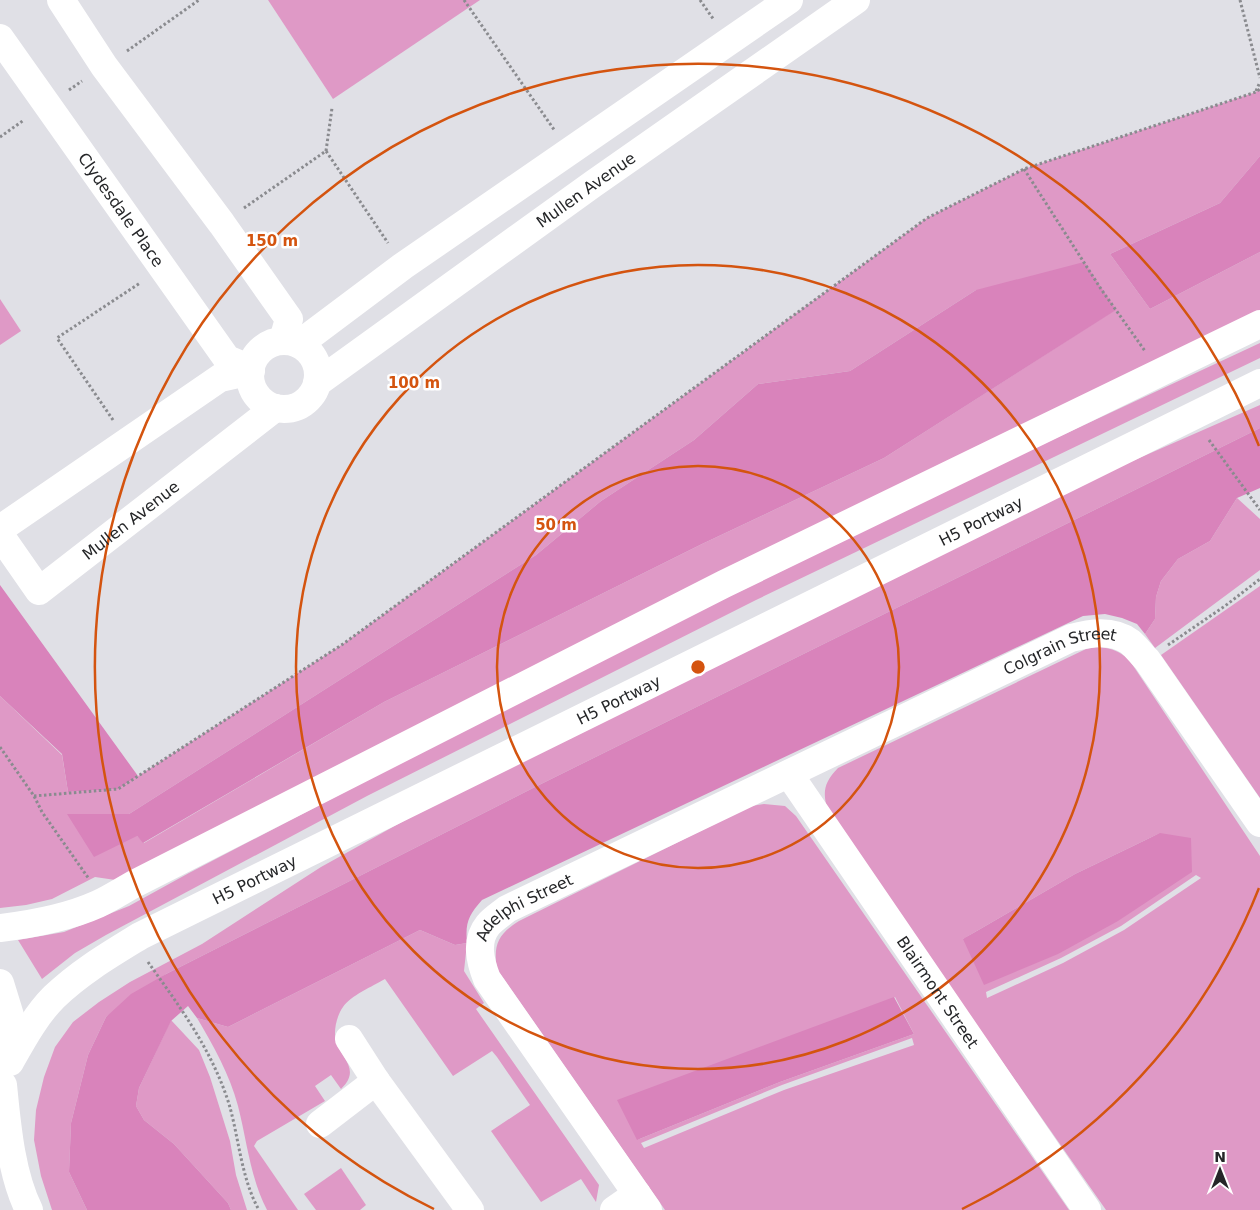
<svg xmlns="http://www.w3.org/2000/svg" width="1260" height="1210" font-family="'DejaVu Sans',sans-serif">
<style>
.green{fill:#df99c6;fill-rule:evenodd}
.forest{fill:#d983bb}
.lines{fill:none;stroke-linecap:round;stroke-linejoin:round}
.path{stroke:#8a8b8f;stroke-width:3;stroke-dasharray:2.5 2.5;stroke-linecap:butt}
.minor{stroke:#fff;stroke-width:28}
.major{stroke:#fff;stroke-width:28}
.ring{fill:none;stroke:#d4540f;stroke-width:2.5}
.labels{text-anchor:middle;stroke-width:5;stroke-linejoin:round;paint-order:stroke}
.street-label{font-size:16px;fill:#252628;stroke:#fff}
.centre{fill:#d4540f;stroke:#fff;stroke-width:2.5}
.ring-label{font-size:15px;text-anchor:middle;font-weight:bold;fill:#d4540f;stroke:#fff;stroke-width:5;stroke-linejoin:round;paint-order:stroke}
</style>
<rect width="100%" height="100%" fill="#e0e0e6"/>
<g class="green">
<path d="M268,0H480L333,99Z"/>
<path d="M1260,89V156L1220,203L1110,254L1150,309L1260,252V322L136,883L95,877L52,899L26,905L0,908V696L62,755L68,792L118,789L343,644L927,218L1024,169L1256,92ZM1101,289L1115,310L884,458L702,544L384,702L144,843L137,836L68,814H129L536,555L601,501L694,440L758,384L850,371L976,290Z"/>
<path d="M0,299L21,331L0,345Z"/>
<path d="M1260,343V358L756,600L367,796L106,935L75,953L42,979L18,940L64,932L129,906L189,873L569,675L994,467Z"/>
<path d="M1260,405V428L537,786L166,974L106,1017L88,1055L71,1123L69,1172L87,1210H52L41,1176L34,1140L36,1110L44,1077L55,1047L73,1022L99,1002L130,982L202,944L321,867L445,798L1096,477Z"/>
<path d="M1237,498L1260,519V570L1155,648L1145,634L1155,619L1156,597L1161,581L1178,559L1210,541Z"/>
<path d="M1260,586V798L1161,655Z"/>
<path d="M1097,647C1112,648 1120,651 1130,661L1260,856V1210H1106L829,814C822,794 823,783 838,768L1086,649ZM1160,833L963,939L1075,874ZM1196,875L1201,878L1124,930L1063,963L987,998L986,992L1061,958L1121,926Z"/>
<path d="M764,804L785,806L796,816L1069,1210H665L497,969C493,945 498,934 519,921L751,806ZM895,997L914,1034L780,1082L637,1140ZM912,1038L914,1045L784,1090L644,1148L641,1143L782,1085Z"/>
<path d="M420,930L455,945L467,943L464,971L484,1003L476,1009L599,1185L596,1202L581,1179L541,1202L491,1131L530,1105L497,1057L492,1051L453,1076L385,979C373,986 350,996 343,1007C337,1015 333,1031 336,1041C342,1059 361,1070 341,1089L331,1075L315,1086L325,1101L257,1141L254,1146L298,1210H267C250,1177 247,1141 238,1106C230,1075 213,1045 197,1018L228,1027Z"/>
<path d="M171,1020L199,1050L210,1077L230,1141L236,1175L247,1210H231L228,1203L174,1144L144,1120L136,1106L139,1088Z"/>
<path d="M341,1168L366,1205L360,1210H316L304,1194Z"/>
</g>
<g class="forest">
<path d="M1260,156V252L1150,309L1110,254L1220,203Z"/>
<path d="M1084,262L1116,310L884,458L702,544L384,702L143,843L137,836L94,857L67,814H129L536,555L601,501L694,440L758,384L850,371L976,290Z"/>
<path d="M1260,428V488L1237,498L1210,541L1178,559L1161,581L1156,597L1155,619L1145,634L1137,624L1122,618L1105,614L1083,616L482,900C469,915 465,922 467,943L455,945L420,930L228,1027L197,1018L188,1006L171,1021L139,1088L136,1106L144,1120L174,1144L228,1203L231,1210H87L69,1172L71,1123L88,1055L106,1017L131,994L166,974L537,786Z"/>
<path d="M0,585L138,776L118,789L68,792L62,754L0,696Z"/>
<path d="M1160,833L1191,838L1192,872L1118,921L1058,954L984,985L963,939L1075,874Z"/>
<path d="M894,997L914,1034L780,1082L637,1140L617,1100Z"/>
</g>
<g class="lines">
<g class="path">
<path d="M464,0L555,131"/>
<path d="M700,0L714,20"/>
<path d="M1240,0L1260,78"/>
<path d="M127,51L199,0"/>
<path d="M69,90L82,81"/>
<path d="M1256,91L1260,82"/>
<path d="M0,137L24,120"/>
<path d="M326,151L332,108"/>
<path d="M1024,169L1101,289L1145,351"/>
<path d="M244,208L326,151L388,243"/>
<path d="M113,420L57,338L140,283"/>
<path d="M1209,440L1260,510"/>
<path d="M1168,645L1225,606L1260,579"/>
<path d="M0,747L34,796L42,812L89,879"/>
<path d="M34,796L118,789L343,644L927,218L1024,169L1256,92L1260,89"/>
<path d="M148,962C180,1007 212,1050 229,1104C239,1138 241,1178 259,1210"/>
</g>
<g class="minor">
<path d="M61,0L104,66L222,224L289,319L283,340"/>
<path id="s1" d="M0,38L227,359L251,369"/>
<circle cx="284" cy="375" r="34"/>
<path d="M299,344L403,266L789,0"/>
<path id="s2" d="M317,383L593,184L856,0"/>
<path d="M0,529L220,378L251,371"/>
<path id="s3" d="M0,535L39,591L275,408"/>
<path id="s4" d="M789,774L1087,1210"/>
<path d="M349,1039L376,1081L470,1210"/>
<path d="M320,1124L376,1081"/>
<path d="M614,1210L637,1194"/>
<path id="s5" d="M648,1210L487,979C480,961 475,941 488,925C493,919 501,914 507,909L1071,638C1090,633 1112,629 1130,642C1136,647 1141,654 1147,660L1260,823"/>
</g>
<g class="major">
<path d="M0,928C34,924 67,918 98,904C111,898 123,890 136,883L724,584L1260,324"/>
<path d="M0,983L12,1022L11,1057"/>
<path id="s6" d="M10,1062C23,1039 36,1015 54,997C80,972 109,955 140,936L1260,383"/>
<path d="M3,1085C7,1125 11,1174 29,1210"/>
</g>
</g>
<g class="ring">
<circle cx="698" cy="667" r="201"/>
<circle cx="698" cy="667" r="402"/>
<path d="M1259 888A603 603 0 0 1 962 1209M434 1209A603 603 0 1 1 1259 446"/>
</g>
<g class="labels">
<g class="street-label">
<text dy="6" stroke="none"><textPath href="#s2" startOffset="331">Mullen Avenue</textPath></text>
<text dy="6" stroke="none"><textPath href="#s1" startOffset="210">Clydesdale Place</textPath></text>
<text dy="6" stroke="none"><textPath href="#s3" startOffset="184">Mullen Avenue</textPath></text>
<text dy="6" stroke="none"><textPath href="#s6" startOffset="1122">H5 Portway</textPath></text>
<text dy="6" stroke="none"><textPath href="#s5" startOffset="975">Colgrain Street</textPath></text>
<text dy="6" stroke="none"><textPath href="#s6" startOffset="718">H5 Portway</textPath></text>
<text dy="6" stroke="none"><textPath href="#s6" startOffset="312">H5 Portway</textPath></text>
<text dy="6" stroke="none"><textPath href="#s5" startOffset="378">Adelphi Street</textPath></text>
<text dy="6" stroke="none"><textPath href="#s4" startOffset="264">Blairmont Street</textPath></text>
</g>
</g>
<circle cx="698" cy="667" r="8" class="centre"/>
<g class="ring-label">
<text x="272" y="246">150 m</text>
<text x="414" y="388">100 m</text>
<text x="556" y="530">50 m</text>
</g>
<g transform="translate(1220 1170)" stroke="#ffffff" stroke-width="4" paint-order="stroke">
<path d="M0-4L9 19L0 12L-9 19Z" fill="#252628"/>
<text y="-8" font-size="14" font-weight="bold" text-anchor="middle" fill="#252628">N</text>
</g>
</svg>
